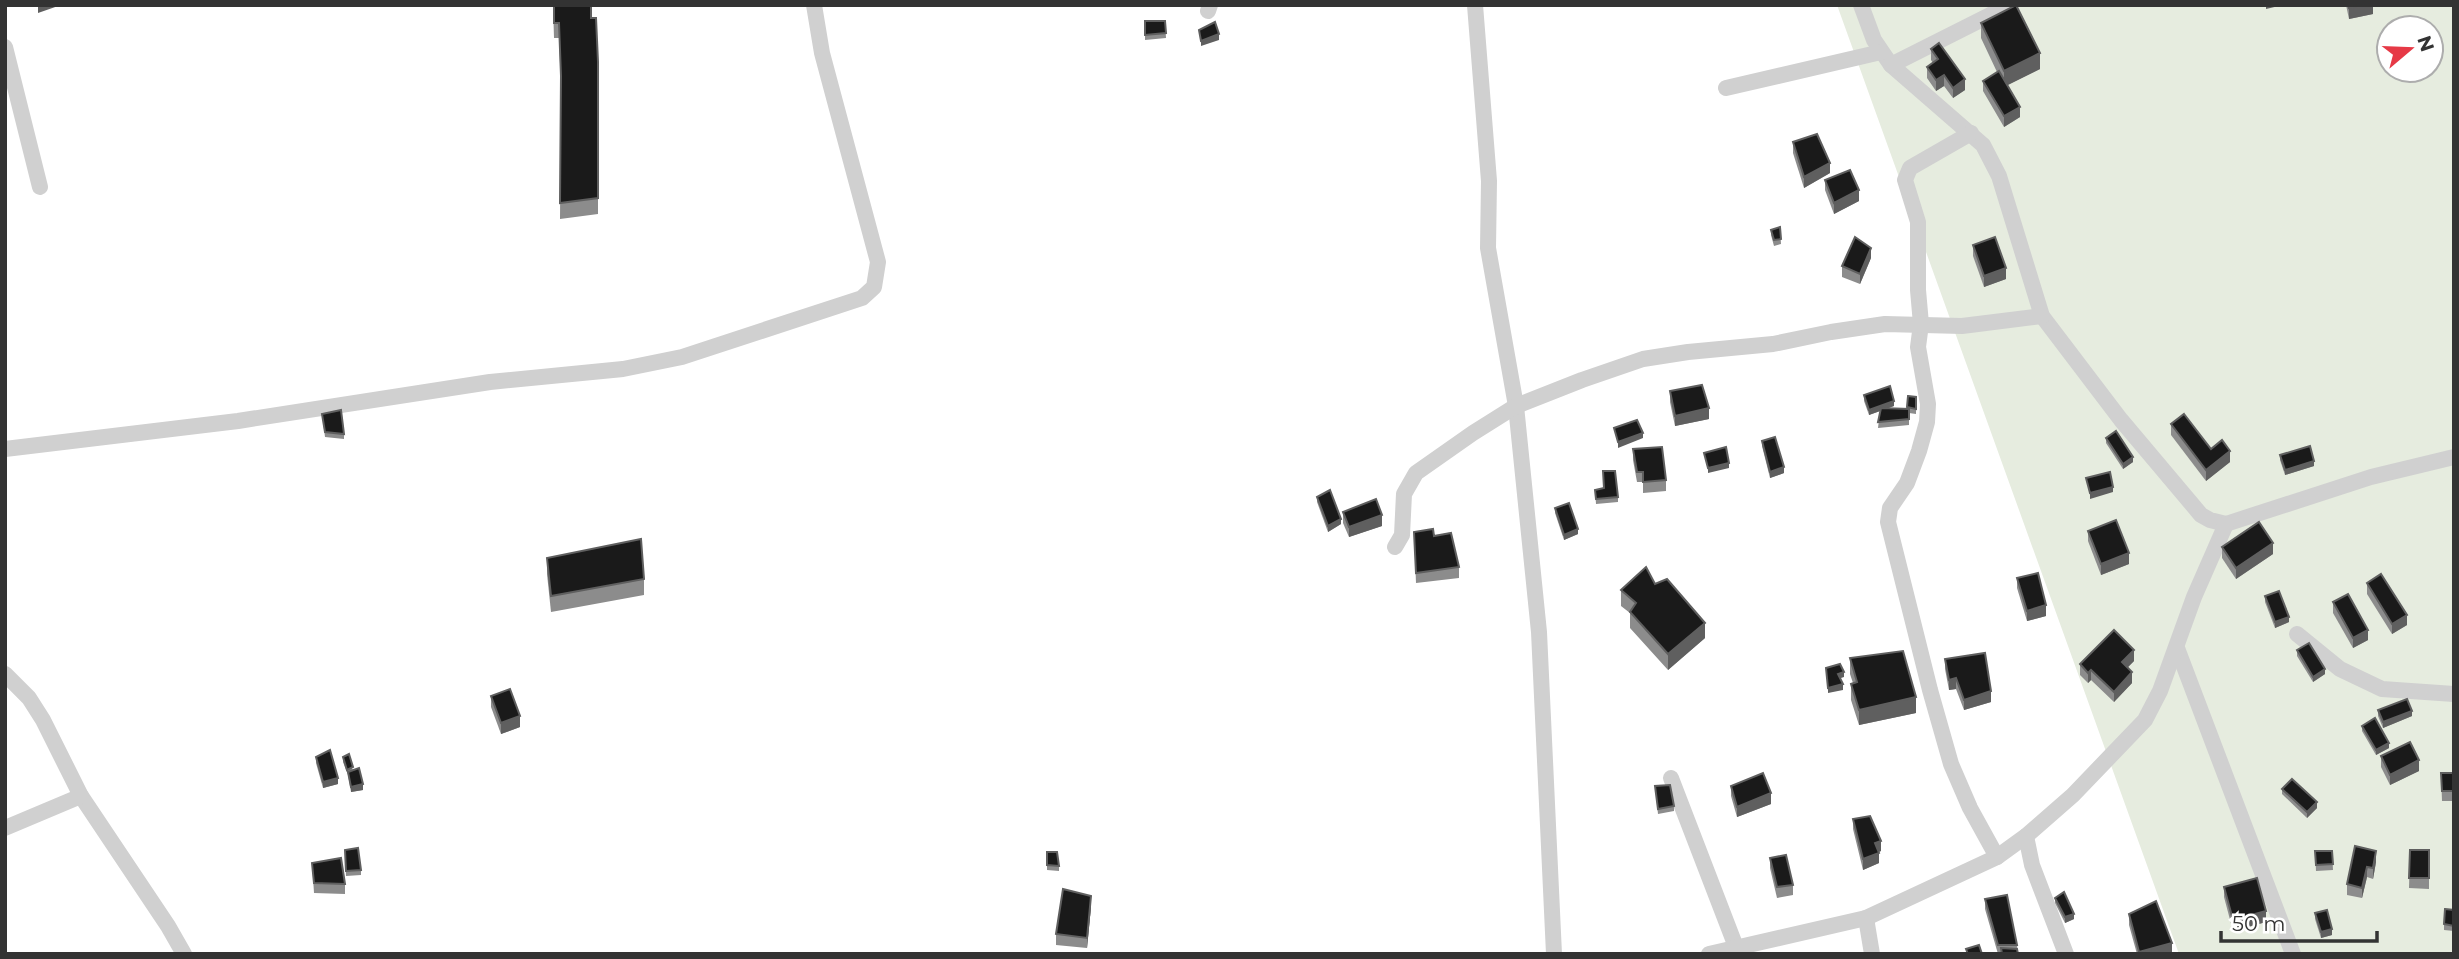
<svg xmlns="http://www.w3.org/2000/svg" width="2459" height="959" font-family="Montserrat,sans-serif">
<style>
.green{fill:#e6ecdf;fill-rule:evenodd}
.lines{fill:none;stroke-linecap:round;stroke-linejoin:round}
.minor{stroke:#d0d0d0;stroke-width:16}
.wall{fill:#8c8c8c}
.shaded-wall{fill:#5f5f5f}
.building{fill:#1a1a1a;stroke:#5f5f5f;stroke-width:2}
</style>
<rect width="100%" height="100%" fill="#fff"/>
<path class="green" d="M1837,5H2454V954H2179ZM2389,28H2431V70H2389Z"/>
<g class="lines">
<g class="minor">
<path d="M1475,5L1489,181L1488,248L1516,406L1539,632L1554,954"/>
<path d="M1861,5L1874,40L1891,65L1983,145L1999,176L2042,316L2121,420L2201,515L2210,520L2226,524L2371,477L2454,457"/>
<path d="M1208,11L1210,5"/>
<path d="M5,47L40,187"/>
<path d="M1891,65L2010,5"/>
<path d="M1726,88L1881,52"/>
<path d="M1971,133L1910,168L1905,180L1918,222V290L1921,324L1918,347L1928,404L1927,422L1919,451L1907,483L1890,508L1888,522L1930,690L1951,764L1970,808L1997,857"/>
<path d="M5,449L238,421L490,382L623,369L682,357L862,298L874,287L878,262L822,53L814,5"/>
<path d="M1395,547L1402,535L1404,494L1416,473L1473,433L1516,406L1582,380L1643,359L1688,352L1773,344L1831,332L1885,324L1962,326L2042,316"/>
<path d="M2297,634L2340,669L2382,689L2454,694"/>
<path d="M2177,648L2293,954"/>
<path d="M5,674L29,698L43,720L81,796L168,926L184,954"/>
<path d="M1671,778L1736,947"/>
<path d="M5,828L81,796"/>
<path d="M2026,836L2032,865L2066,954"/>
<path d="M1866,918L1872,954"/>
<path d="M1709,954L1866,918L1997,857L2026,836L2073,795L2145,720L2160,691L2194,597L2226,524"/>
</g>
</g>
<g class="wall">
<path d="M553,5H591V18L598,62V214L560,219L561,89L559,38H554Z"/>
<path d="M2346,5H2373V14L2349,19Z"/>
<path d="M1145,21H1165L1166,38L1145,40Z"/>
<path d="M1981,23L2040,69L2007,85L2020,117L2004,127L1983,91V81L1997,72L1981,38Z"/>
<path d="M1931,49L1965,90L1953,98L1944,86L1936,91L1927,78V67L1933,63L1931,60Z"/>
<path d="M1793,142L1830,173L1804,188L1793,153Z"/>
<path d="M1825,180L1859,201L1834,214L1825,190Z"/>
<path d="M1780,227L1781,244L1774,246L1771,235V230Z"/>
<path d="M1973,245L2006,279L1984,287L1973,256Z"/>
<path d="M1871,258L1860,284L1842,277V266Z"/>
<path d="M1670,391L1709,419L1675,426L1670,402Z"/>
<path d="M1864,395L1894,406L1888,408L1907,409L1908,396L1916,397V414L1909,413V425L1878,428L1880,411L1869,415L1864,401Z"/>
<path d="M322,414L344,434V439L325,437Z"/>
<path d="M2171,424L2211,449L2230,462L2206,481L2171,435Z"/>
<path d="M2106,438L2133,462L2123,469L2106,443Z"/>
<path d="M1762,441L1784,473L1770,478L1762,446Z"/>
<path d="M1633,449L1666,480V491L1643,493V482H1637L1633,460Z"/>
<path d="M2280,455L2314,466L2285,475L2280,460Z"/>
<path d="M1604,488L1618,497V502L1596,504L1595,490Z"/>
<path d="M1317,497L1341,524L1328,532L1317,502Z"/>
<path d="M1555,508L1578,534L1564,540L1555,513Z"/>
<path d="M1343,512L1382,526L1349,537L1343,523Z"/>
<path d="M2088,531L2129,564L2101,575L2088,541Z"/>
<path d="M1414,532L1459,567V578L1416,583Z"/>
<path d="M2222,547L2273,554L2236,579L2222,558Z"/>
<path d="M547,558L644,579V595L551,612L547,574Z"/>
<path d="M2017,578L2046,616L2027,621L2017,588Z"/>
<path d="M2367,583L2407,625L2392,634L2367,594Z"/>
<path d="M1655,584L1705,638L1668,670L1630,628V613L1621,606V590Z"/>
<path d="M2265,596L2289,622L2275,628L2265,602Z"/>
<path d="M2333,602L2368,640L2353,648L2333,613Z"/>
<path d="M2297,650L2325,674L2313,682L2297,656Z"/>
<path d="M1850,658L1916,713L1859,725L1851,700V684L1853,683L1850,674Z"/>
<path d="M1945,659L1991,702L1964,710L1956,689L1949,690L1945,669Z"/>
<path d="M2134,661L2128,667L2132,683L2114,702L2091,680L2088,683L2080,675V664Z"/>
<path d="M491,696L520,727L501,734L491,707Z"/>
<path d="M2378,710L2412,716L2383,728L2378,716Z"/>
<path d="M2362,726L2389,748L2376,755L2362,731Z"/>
<path d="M2381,756L2419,771L2390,785L2381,767Z"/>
<path d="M316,757L338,784L323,788L316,763Z"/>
<path d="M343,757L353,770L363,790L351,792L348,775L343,762Z"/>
<path d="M2441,773H2454V814L2453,801H2442Z"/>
<path d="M1655,786L1674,806V811L1658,814Z"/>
<path d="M1731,786L1771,804L1737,817L1731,796Z"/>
<path d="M2282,789L2317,808L2307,818L2282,794Z"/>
<path d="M1853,819L1881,851L1879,852V863L1863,870L1853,829Z"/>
<path d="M2355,846L2376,862L2373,879L2367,877L2362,898L2347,895V884Z"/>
<path d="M2410,850H2429V889L2409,888Z"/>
<path d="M2315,851H2332L2333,870L2316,871Z"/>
<path d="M1047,852L1059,866V871L1047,870Z"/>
<path d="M345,855L361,870V875L346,876Z"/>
<path d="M1770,858L1793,885V895L1777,898L1770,868Z"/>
<path d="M312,863L345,884V894L314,893Z"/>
<path d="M2224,887L2266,922L2233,931L2224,897Z"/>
<path d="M2055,898L2074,919L2065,923L2055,903Z"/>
<path d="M1985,899L2017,945L2018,954H1998L1985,909Z"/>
<path d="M1091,907L1087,948L1056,945V934Z"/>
<path d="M2454,910V931L2444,930V924Z"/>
<path d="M2315,913L2332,935L2321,938L2315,919Z"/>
<path d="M2129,914L2172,954H2137L2129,925Z"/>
</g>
<g class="shaded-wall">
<path d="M38,5H61L38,13Z"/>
<path d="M2266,5H2283L2266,9Z"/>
<path d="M2362,5H2373V14L2349,19V8Z"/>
<path d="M1219,34V40L1201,46V41Z"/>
<path d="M2040,53V69L2004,87V71Z"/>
<path d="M1944,75V86L1936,91V80Z"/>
<path d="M1965,79V90L1953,98V88Z"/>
<path d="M2020,107V117L2004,127V116Z"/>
<path d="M1830,163V173L1804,188V177Z"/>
<path d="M1859,190V201L1834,214V203Z"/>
<path d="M1871,248V258L1860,284V274Z"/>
<path d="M2006,268V279L1984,287V276Z"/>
<path d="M1894,401V406L1869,415V410Z"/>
<path d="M1709,408V419L1675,426V416Z"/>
<path d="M1643,433V438L1618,448V442Z"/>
<path d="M2230,451V462L2206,481V470Z"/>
<path d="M2133,457V462L2123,469V464Z"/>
<path d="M2314,461V466L2285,475V470Z"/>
<path d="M1729,463V468L1708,473V468Z"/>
<path d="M1784,467V473L1770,478V472Z"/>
<path d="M2113,487V492L2090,499V493Z"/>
<path d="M1382,515V526L1349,537V527Z"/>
<path d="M1341,519V524L1328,532V526Z"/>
<path d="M1578,529V534L1564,540V535Z"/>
<path d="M2273,543V554L2236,579V568Z"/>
<path d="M2129,553V564L2101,575V564Z"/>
<path d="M2046,605V616L2027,621V611Z"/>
<path d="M2407,615V625L2392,634V624Z"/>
<path d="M2289,617V622L2275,628V622Z"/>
<path d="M1705,623V638L1668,670V654Z"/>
<path d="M2368,630V640L2353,648V638Z"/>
<path d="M2134,650V661L2122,673V662Z"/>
<path d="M2325,669V674L2313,682V677Z"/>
<path d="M2091,670V680L2088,683V673Z"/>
<path d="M1844,672V677L1838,679V674Z"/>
<path d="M2132,672V683L2114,702V692Z"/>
<path d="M1956,678V689L1949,690V680Z"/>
<path d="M1843,684V690L1828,693V688Z"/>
<path d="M1991,691V702L1964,710V700Z"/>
<path d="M1916,697V713L1859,725V710Z"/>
<path d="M2412,711V716L2383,728V722Z"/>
<path d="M520,716V727L501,734V723Z"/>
<path d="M2389,743V748L2376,755V750Z"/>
<path d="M2419,760V771L2390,785V775Z"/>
<path d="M338,778V784L323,788V782Z"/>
<path d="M363,784V790L351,792V787Z"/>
<path d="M1771,793V804L1737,817V807Z"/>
<path d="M2317,802V808L2307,818V812Z"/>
<path d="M1881,841V851L1875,853V843Z"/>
<path d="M2376,851V862L2373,879V868Z"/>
<path d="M1879,853V863L1863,870V859Z"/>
<path d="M2367,867V877L2362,898V888Z"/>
<path d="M1091,896V907L1087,948V938Z"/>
<path d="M2266,911V922L2233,931V920Z"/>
<path d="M2074,914V919L2065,923V917Z"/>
<path d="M2332,929V935L2321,938V932Z"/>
<path d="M2172,943V954H2139V952Z"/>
</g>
<g class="building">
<path d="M554,5H591V18H596L598,62V198L560,203L561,76L559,23H554Z"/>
<path d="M2016,5L2040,53L2004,71L1981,23Z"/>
<path d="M2348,5H2362L2349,8Z"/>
<path d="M1145,21H1165L1166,33L1145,35Z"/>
<path d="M1215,22L1219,34L1201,41L1199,30Z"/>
<path d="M1939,43L1965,79L1953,88L1944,75L1936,80L1927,67L1938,59L1931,49Z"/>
<path d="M1999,71L2020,107L2004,116L1983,81Z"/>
<path d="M1817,134L1830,163L1804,177L1793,142Z"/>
<path d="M1850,170L1859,190L1834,203L1825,180Z"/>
<path d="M1780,227L1781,239L1774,240L1771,230Z"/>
<path d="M1855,237L1871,248L1860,274L1842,266Z"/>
<path d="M1995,237L2006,268L1984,276L1973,245Z"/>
<path d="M1702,385L1709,408L1675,416L1670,391Z"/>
<path d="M1890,386L1894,401L1869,410L1864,395Z"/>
<path d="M1908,396L1916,397V409L1907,407Z"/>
<path d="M1881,408L1909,409V419L1878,422Z"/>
<path d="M341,410L344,434L325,432L322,414Z"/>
<path d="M2184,414L2211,449L2222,440L2230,451L2206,470L2171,424Z"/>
<path d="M1637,420L1643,433L1618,442L1614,428Z"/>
<path d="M2116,431L2133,457L2123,464L2106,438Z"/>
<path d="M1775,437L1784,467L1770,472L1762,441Z"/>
<path d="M2310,446L2314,461L2285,470L2280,455Z"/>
<path d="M1662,447L1666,480L1643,482V472H1637L1633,449Z"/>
<path d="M1726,447L1729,463L1708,468L1704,453Z"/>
<path d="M1603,471H1615L1618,497L1596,499L1595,490L1604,488Z"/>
<path d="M2110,472L2113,487L2090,493L2086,478Z"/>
<path d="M1330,490L1341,519L1328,526L1317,497Z"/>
<path d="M1376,499L1382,515L1349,527L1343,512Z"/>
<path d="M1569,503L1578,529L1564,535L1555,508Z"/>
<path d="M2116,520L2129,553L2101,564L2088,531Z"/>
<path d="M2259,522L2273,543L2236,568L2222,547Z"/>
<path d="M1433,529L1434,536L1451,533L1459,567L1416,573L1414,532Z"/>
<path d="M641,539L644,579L551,596L547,558Z"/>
<path d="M1646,567L1655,584L1667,579L1705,623L1668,654L1630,612L1636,603L1621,590Z"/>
<path d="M2038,573L2046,605L2027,611L2017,578Z"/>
<path d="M2381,574L2407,615L2392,624L2367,583Z"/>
<path d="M2279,591L2289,617L2275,622L2265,596Z"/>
<path d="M2348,594L2368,630L2353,638L2333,602Z"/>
<path d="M2114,630L2134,650L2122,662L2132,672L2114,692L2091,670L2088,673L2080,664Z"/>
<path d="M2309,643L2325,669L2313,677L2297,650Z"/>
<path d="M1903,651L1916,697L1859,710L1851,684L1857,682L1850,658Z"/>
<path d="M1985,653L1991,691L1964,700L1956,678L1949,680L1945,659Z"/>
<path d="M1840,664L1844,672L1838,674L1843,684L1828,688L1826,668Z"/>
<path d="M510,689L520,716L501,723L491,696Z"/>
<path d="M2407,699L2412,711L2383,722L2378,710Z"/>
<path d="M2375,718L2389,743L2376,750L2362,726Z"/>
<path d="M2410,742L2419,760L2390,775L2381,756Z"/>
<path d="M330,750L338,778L323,782L316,757Z"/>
<path d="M349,754L353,767L347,770L343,757Z"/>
<path d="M359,768L363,784L351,787L348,772Z"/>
<path d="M1763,773L1771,793L1737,807L1731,786Z"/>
<path d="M2441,773H2454V804L2453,791H2442Z"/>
<path d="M2292,779L2317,802L2307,812L2282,789Z"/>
<path d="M1670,785L1674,806L1658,809L1655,786Z"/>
<path d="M1870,816L1881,841L1875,843L1879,853L1863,859L1853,819Z"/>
<path d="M2355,846L2376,851L2373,868L2367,867L2362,888L2347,884Z"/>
<path d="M358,848L361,870L346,871L345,850Z"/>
<path d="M2410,850H2429V878H2409Z"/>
<path d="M2315,851H2332L2333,864L2316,865Z"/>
<path d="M1047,852H1057L1059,866L1047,865Z"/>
<path d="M1786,855L1793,885L1777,887L1770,858Z"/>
<path d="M341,858L345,884L314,883L312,863Z"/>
<path d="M2257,878L2266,911L2233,920L2224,887Z"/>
<path d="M1063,889L1091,896L1087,938L1056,934Z"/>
<path d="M2064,892L2074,914L2065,917L2055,898Z"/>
<path d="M2007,895L2017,945H1998L1985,899Z"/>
<path d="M2156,901L2172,943L2139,952L2129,914Z"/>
<path d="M2445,909L2454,910V926L2444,924Z"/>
<path d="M2327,910L2332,929L2321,932L2315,913Z"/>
<path d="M1979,945L1982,954H1968L1966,949Z"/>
<path d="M2001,948L2017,949L2018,954H2002Z"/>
</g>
<rect width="2459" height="959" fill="none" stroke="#333333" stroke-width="14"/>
<g transform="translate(2410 49) rotate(71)"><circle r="33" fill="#ffffff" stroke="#adadad" stroke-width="2"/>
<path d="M0-5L12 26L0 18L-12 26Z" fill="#e63946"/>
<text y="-10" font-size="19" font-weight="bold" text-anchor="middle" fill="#333333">N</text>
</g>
<path d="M2221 931v10h156v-10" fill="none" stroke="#333333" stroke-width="3.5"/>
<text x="2232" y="931" font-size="21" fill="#333333" stroke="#ffffff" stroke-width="5" paint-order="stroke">50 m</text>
</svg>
